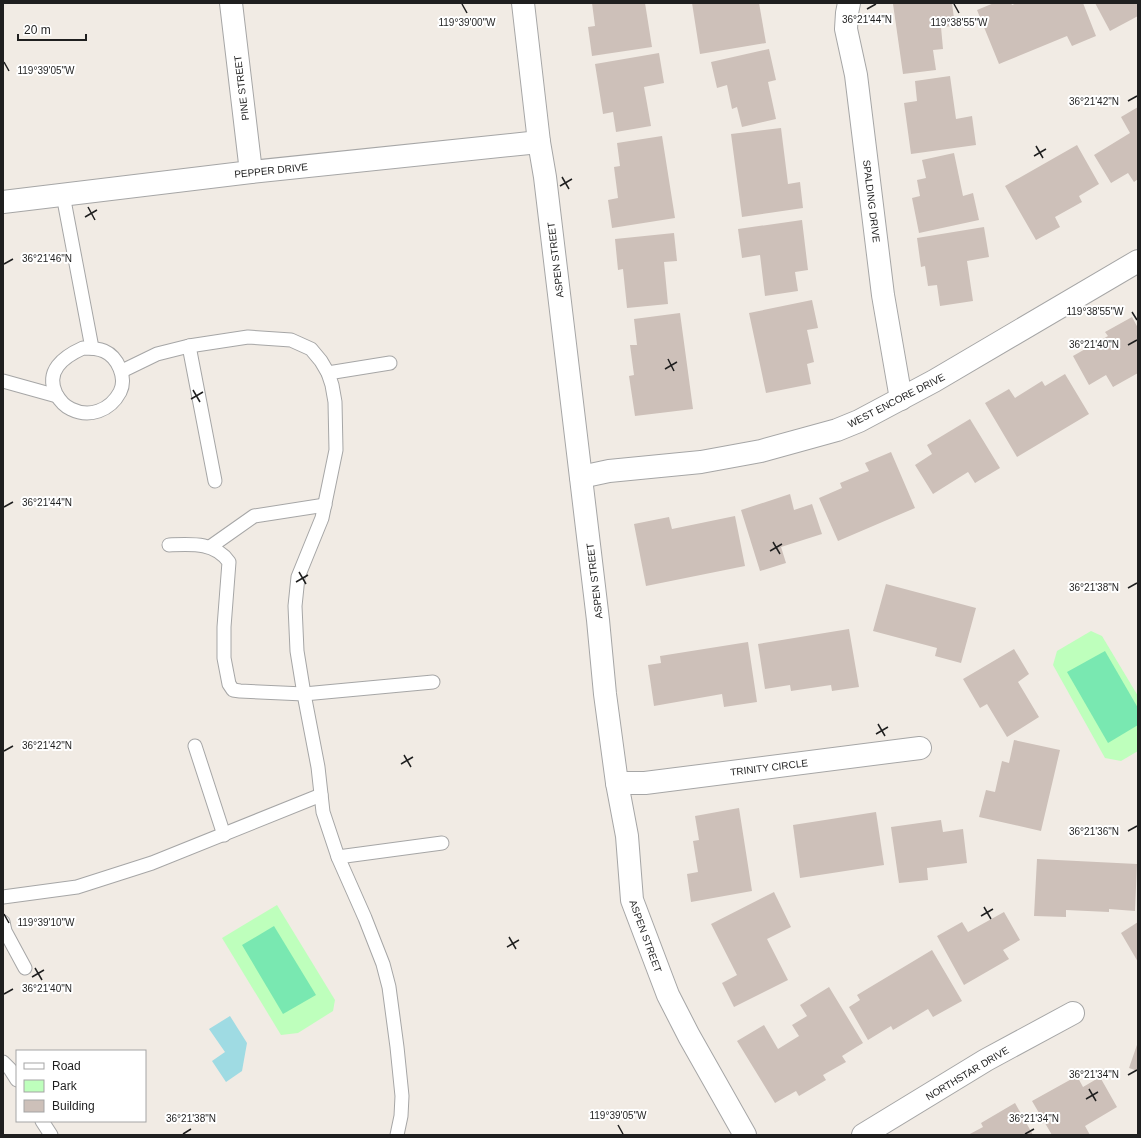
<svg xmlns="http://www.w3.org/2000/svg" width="1141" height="1138" font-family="Helvetica,sans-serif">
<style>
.park{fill:#beffbc}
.pitch{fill:#79e8b1}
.water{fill:#9fdbe3}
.building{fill:#cdc0b9}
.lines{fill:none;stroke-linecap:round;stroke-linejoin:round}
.lane-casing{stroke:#a6a6a6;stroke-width:15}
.street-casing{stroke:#a6a6a6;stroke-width:24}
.lane{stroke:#fff;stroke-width:13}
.street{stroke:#fff;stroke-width:22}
.ticks{fill:none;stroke:#1f1f1f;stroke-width:1.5}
.labels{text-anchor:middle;stroke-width:4;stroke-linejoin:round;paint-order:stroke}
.street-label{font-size:10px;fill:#1f1f1f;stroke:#fff}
.ticks-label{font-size:10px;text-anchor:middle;fill:#1f1f1f;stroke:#fff;stroke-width:4;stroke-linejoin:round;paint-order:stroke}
</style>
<rect width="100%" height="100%" fill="#f1ebe4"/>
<g class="park">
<path d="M1091,631L1102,636L1138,696V751L1121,761L1105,758L1053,665L1057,651Z"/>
<path d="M277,905L335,1000L333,1011L298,1033L281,1035L222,938Z"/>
</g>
<g class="pitch">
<path d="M1105,651L1138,708V725L1108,743L1067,672Z"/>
<path d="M274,926L316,995L283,1014L242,945Z"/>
</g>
<path class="water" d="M230,1016L247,1043L242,1071L226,1082L212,1061L225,1052L209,1029Z"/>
<g class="building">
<path d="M592,3H645L652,47L592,56L588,27L595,26Z"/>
<path d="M692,3H759L766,43L700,54Z"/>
<path d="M902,3H952L955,26L941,27L943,49L933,50L936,70L903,74L893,4Z"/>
<path d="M994,3H1011L1012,5L1017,3H1083L1096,36L1072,46L1067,36L999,64L977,10Z"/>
<path d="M1095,3H1138V16L1110,31Z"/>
<path d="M769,49L776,80L768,82L776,119L742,127L737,107L732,109L727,85L717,88L711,62Z"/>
<path d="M659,53L664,83L644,87L651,126L616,132L613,112L603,114L595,64Z"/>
<path d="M950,76L956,119L972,116L976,145L911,154L904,103L917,101L915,81Z"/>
<path d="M1138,107V179L1134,182L1128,173L1111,183L1094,155L1130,133L1121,117Z"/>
<path d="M781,128L788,184L800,182L803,208L742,217L731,134Z"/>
<path d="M662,136L675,218L612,228L608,200L618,198L614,167L620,166L617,143Z"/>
<path d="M1077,145L1099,184L1079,196L1082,202L1055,217L1060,227L1036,240L1005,186Z"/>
<path d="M954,153L963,196L973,193L979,220L919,233L912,198L920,196L917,180L926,178L922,160Z"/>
<path d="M802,220L808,270L795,272L798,291L765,296L760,255L742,258L738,229Z"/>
<path d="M984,227L989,257L967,261L973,301L940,306L937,285L928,286L925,266L921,267L917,238Z"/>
<path d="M674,233L677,261L664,262L668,304L627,308L623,269L618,270L615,239Z"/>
<path d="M812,300L818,328L807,330L814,362L807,364L811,384L766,393L749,313Z"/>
<path d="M680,313L693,409L635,416L629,376L634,375L630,345H637L634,319Z"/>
<path d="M1132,317L1138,328V373L1113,387L1106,375L1089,385L1073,356L1108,336L1105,332Z"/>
<path d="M1065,374L1089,414L1017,457L985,403L1009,389L1015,398L1042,381L1045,386Z"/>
<path d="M970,419L1000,468L975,483L968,472L933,494L915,465L932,454L927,445Z"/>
<path d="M891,452L915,508L838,541L819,498L842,488L840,483L869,471L865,463Z"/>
<path d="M790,494L794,510L812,504L822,534L781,547L786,563L760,571L741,510Z"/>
<path d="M735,516L745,566L646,586L634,524L669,517L672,529Z"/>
<path d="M886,584L976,608L961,663L935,656L937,648L873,631Z"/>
<path d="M849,629L859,687L832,691L831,685L791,691L790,685L765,689L758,644Z"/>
<path d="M748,642L757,702L724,707L722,694L654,706L648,665L661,663L660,656Z"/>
<path d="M1014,649L1029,674L1018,682L1039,717L1007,737L987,704L980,708L963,679Z"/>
<path d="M1014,740L1060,750L1041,831L979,817L986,790L995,792L1002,761L1009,763Z"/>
<path d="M739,808L752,891L691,902L687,874L698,872L693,841L699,840L695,816Z"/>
<path d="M876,812L884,865L800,878L793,825Z"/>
<path d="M941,820L943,832L963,829L967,863L927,868L928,880L899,883L891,827Z"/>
<path d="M1037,859L1137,864L1135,911L1109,909V912L1066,910V917L1034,916Z"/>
<path d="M774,892L791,927L767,939L788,980L734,1007L722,983L737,975L711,924Z"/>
<path d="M1004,912L1020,940L1003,950L1009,959L964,985L937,936L962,922L968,932Z"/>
<path d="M1138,922V962L1121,933Z"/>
<path d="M932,950L962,1001L933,1017L928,1009L893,1030L891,1026L868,1040L849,1007L860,1000L857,995Z"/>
<path d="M829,987L863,1043L842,1056L846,1062L823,1075L826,1080L799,1096L796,1091L775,1103L737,1041L764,1025L778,1049L799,1036L792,1025L807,1016L800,1005Z"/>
<path d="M1138,1042V1071L1129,1068Z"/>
<path d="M1077,1076L1083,1087L1100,1077L1117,1107L1085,1126L1090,1135H1052L1032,1101Z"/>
<path d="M1015,1103L1033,1135H968L983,1127L981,1123Z"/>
</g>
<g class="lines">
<g class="lane-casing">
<g id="lane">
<path d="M63,195L92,348"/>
<path d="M189,346L215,481"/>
<path d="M83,348C90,348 97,348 104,351C118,357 127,378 120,392C110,411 89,418 71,409C64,406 60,401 56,394C45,371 63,357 83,348Z"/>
<path d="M122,371L157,354L189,346L248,337L291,340L311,349L321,361L328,373L332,385L335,402L336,450L322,518L298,577L295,606L297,651L304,694L318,767L323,812L338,857L365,918L383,964L389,987L397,1047L402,1096L401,1116L397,1135"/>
<path d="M328,373L390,363"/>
<path d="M3,381L57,396"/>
<path d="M169,545C192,544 215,542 229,562L224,627V658L229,684L233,690L240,691L304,694L433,682"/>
<path d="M210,547L254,516L325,505"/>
<path d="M195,746L224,835"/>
<path d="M338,857L442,843"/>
<path d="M3,897L77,887L152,863L321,795"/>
<path d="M3,922L5,931L25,968"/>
<path d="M3,1062L10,1069L17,1080"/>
<path d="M42,1121L51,1135"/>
</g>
</g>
<g class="street-casing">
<g id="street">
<path d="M231,3L251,172"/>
<path d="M523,3L539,142L545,177L598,620L605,694L617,783L627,836L632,900L668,995L689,1036L745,1135"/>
<path d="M849,3L847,13L846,29L856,75L883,295L901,399"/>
<path d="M3,202L251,172L539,142"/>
<path d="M581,477L609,471L701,462L761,451L837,430L859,421L934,381L1138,261"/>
<path d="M617,783H645L920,748"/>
<path d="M863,1135L986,1060L1073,1013"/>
</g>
</g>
<use href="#lane" class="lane"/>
<use href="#street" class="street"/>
</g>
<path class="ticks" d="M462,4L467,13M954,4L959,13M867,9L876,4M4,62L9,71M1128,101L1137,96M1036,146L1043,158M1034,156L1046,149M562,177L569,189M560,186L572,179M88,207L95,220M85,217L97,210M4,264L13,259M1132,312L1137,320M1128,345L1137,340M668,359L674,371M665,369L677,362M193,390L200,402M191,399L203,392M4,507L13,502M773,542L780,554M770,551L782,544M299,572L306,584M296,582L308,575M1128,588L1137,583M878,724L885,736M876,734L888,727M4,751L13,746M404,755L411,767M401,764L413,757M1128,831L1137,826M984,907L991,919M4,914L9,923M981,916L993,909M509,937L516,949M507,947L519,940M35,968L42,980M32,977L44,970M4,994L13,989M1128,1075L1137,1070M1089,1089L1096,1101M1086,1099L1098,1092M618,1125L623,1134M183,1134L191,1129M1025,1134L1034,1129"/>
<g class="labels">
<g class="street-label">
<text transform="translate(241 88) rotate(-97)" y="4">PINE STREET</text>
<text transform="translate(271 170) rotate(-6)" y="4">PEPPER DRIVE</text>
<text transform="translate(872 201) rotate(83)" y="4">SPALDING DRIVE</text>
<text transform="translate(555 260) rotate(-97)" y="4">ASPEN STREET</text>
<text transform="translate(896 400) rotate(-27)" y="4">WEST ENCORE DRIVE</text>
<text transform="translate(594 581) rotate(-97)" y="4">ASPEN STREET</text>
<text transform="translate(769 767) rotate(-7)" y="4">TRINITY CIRCLE</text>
<text transform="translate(646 936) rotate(70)" y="4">ASPEN STREET</text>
<text transform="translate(967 1073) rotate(-31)" y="4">NORTHSTAR DRIVE</text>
</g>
</g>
<g class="ticks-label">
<text x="867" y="23">36°21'44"N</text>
<text x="467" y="26">119°39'00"W</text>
<text x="959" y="26">119°38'55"W</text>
<text x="46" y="74">119°39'05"W</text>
<text x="1094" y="105">36°21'42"N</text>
<text x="47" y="262">36°21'46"N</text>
<text x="1095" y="315">119°38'55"W</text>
<text x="1094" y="348">36°21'40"N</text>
<text x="47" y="506">36°21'44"N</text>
<text x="1094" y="591">36°21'38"N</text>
<text x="47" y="749">36°21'42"N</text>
<text x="1094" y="835">36°21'36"N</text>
<text x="46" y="926">119°39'10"W</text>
<text x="47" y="992">36°21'40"N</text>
<text x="1094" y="1078">36°21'34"N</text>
<text x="618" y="1119">119°39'05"W</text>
<text x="191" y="1122">36°21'38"N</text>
<text x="1034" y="1122">36°21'34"N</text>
</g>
<rect width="1141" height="1138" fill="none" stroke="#1f1f1f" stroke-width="8"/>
<rect x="16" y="1050" width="130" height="72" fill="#ffffff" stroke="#a5a5a5"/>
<rect x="24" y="1063" width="20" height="6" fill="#ffffff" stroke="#a5a5a5"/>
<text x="52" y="1070" font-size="12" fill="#1f1f1f">Road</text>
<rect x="24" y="1080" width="20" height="12" fill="#beffbc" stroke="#a5a5a5"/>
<text x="52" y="1090" font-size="12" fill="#1f1f1f">Park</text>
<rect x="24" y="1100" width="20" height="12" fill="#cdc0b9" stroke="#a5a5a5"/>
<text x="52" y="1110" font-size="12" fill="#1f1f1f">Building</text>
<path d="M18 34v6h68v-6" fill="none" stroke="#1f1f1f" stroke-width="2"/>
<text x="24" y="34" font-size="12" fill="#1f1f1f" stroke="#ffffff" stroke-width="3" paint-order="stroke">20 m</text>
</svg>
